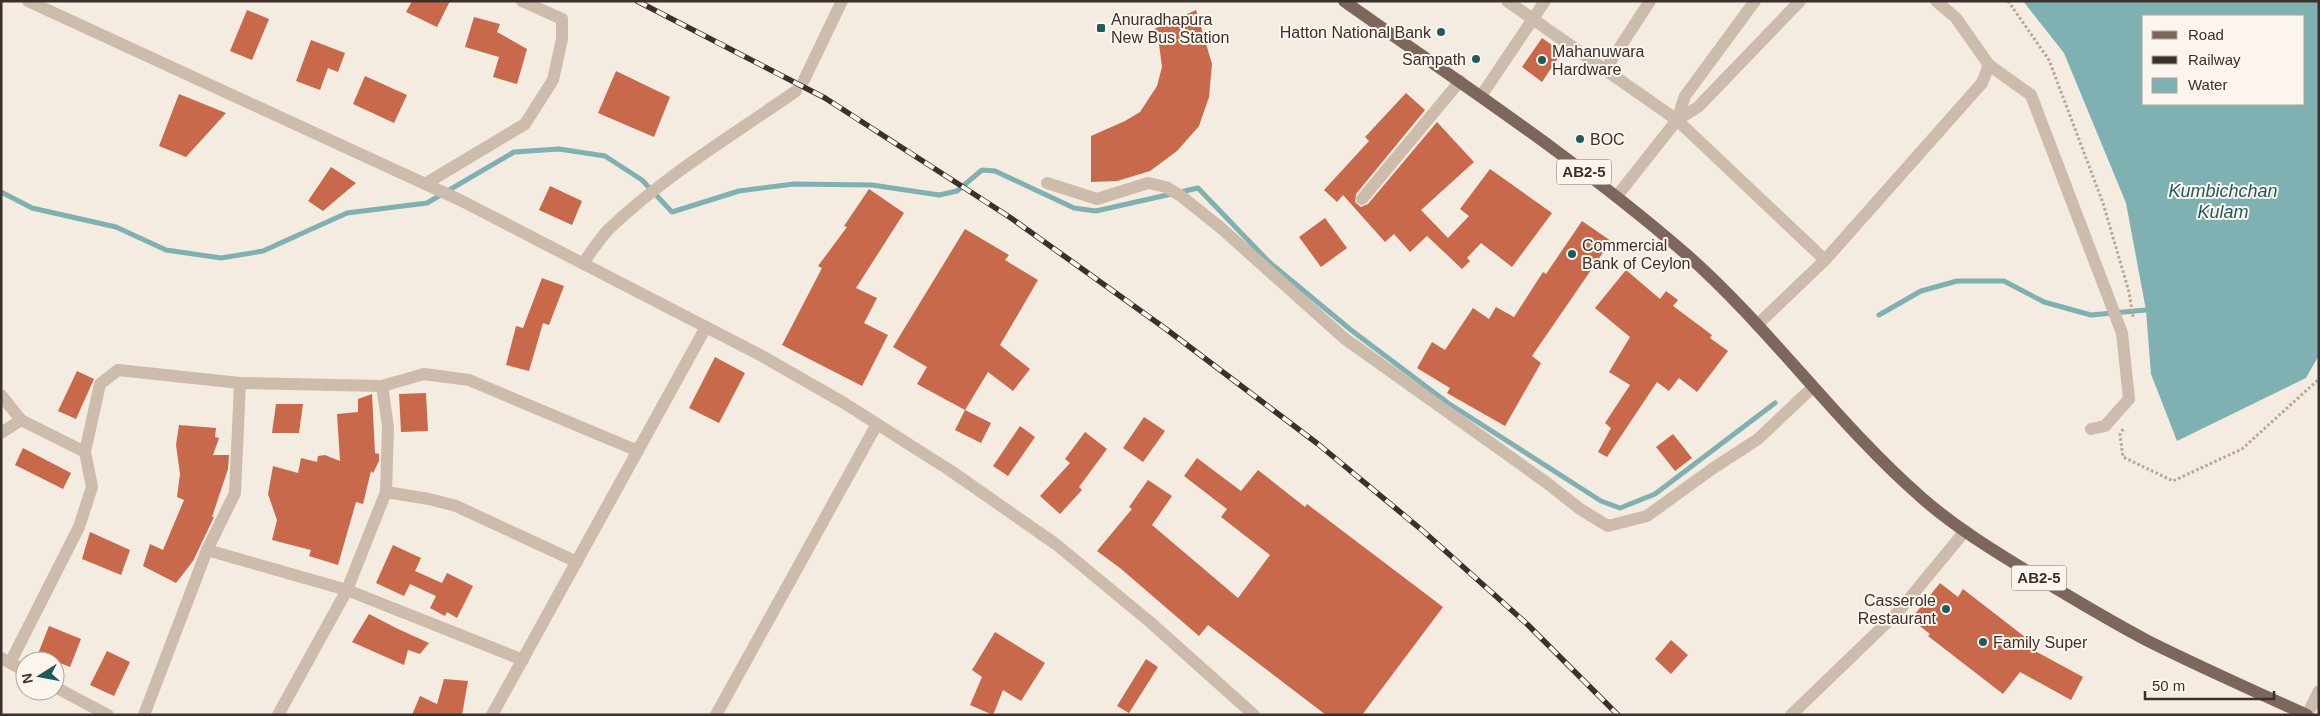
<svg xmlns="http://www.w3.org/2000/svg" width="2320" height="716" font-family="Arial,sans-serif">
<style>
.water{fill:#7fb0b2;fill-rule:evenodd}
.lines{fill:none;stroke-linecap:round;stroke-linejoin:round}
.stream{stroke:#7fb0b2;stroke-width:5}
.building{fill:#c8694b}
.path{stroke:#b9a596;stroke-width:3;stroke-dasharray:2.5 2.5;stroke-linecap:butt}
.minor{stroke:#cdbbac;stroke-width:12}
.major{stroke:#7d675c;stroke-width:12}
.rail-casing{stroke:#3b302b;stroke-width:5.5}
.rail{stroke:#fbf5ee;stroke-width:4;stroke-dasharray:11;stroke-linecap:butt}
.poi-dot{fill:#1f5a5e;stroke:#fbf5ee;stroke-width:2}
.labels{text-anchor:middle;stroke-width:4;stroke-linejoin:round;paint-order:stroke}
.shield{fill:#fbf5ee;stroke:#756b66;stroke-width:1}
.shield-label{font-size:15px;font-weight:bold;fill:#3b302b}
.poi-label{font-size:16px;fill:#3b302b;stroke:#fbf5ee;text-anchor:start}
.water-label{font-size:18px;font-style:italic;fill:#1f5a5e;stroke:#fbf5ee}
</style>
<rect width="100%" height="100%" fill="#f4ebe1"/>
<path class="water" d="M2023,1H2319V355L2306,378L2177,441L2151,374L2146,310L2126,203L2064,53ZM2144,16H2304V104H2144Z"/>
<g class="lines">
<g class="stream">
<path d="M1,192L32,208L116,227L166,250L221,258L263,251L347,213L427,203L514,152L559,149L605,156L642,180L672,212L739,191L794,184L872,185L939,195L957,191L982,170L995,171L1074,208L1096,211L1198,188L1269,262L1351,330L1448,403L1601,501L1620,508L1655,494L1775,403"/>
<path d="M1879,315L1921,291L1957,281H2004L2044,302L2091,315L2146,310"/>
</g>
</g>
<g class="building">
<path d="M412,1H450L437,27L406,12Z"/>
<path d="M247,10L269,19L252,60L230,51Z"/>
<path d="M1196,10L1212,64L1209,97L1199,126L1177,151L1150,171L1117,181L1091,182V136L1125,121L1140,112L1157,86L1162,67L1159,44L1152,30Z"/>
<path d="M474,17L500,24L497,32L527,49L517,84L493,77L499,57L465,47Z"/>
<path d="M1542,38L1562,52L1542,82L1522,67Z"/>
<path d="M311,40L345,53L338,72L328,68L320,90L296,81Z"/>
<path d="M616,71L670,97L654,137L598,113Z"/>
<path d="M365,76L407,95L394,123L353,104Z"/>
<path d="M1406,93L1425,110L1356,194L1355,202L1361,207L1368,204L1437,122L1474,162L1421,210L1448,238L1469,216L1460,209L1490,169L1552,213L1512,267L1481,243L1467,258L1470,261L1462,269L1427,236L1410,252L1394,234L1385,242L1343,195L1337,202L1324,190L1369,141L1365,137Z"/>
<path d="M179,94L226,113L186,157L159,146Z"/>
<path d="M331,167L356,183L323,211L308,201Z"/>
<path d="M550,186L582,201L572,225L539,210Z"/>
<path d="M869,189L904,213L856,288L877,298L864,323L888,335L862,386L782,345L822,268L818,266L847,227L844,226Z"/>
<path d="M1325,218L1347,248L1321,267L1299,237Z"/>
<path d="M1582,221L1611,241L1532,356L1541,363L1505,426L1447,393L1450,388L1417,368L1432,342L1445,350L1473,308L1489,319L1496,307L1514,317L1543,272L1546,274Z"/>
<path d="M965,229L1009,255L1005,260L1038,280L1000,345L1030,369L1013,391L988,372L965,410L917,384L927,367L893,347Z"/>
<path d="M1626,270L1660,299L1666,291L1678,300L1673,306L1712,335L1710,338L1728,351L1697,392L1679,378L1669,391L1657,382L1607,457L1598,452L1611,428L1605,423L1630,385L1609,372L1630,337L1595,308Z"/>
<path d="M542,278L564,286L549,325L543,323L529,371L506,365L516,326L523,328Z"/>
<path d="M715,357L745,373L719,423L689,408Z"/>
<path d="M77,371L94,379L76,419L58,411Z"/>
<path d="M426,393L428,431L401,432L399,394Z"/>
<path d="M372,394L375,453L379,454V461L373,473L371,471L363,504L356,502L338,565L309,556L311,550L272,540L277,520L268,494L273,466L298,473L301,458L317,462L318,456L325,455L340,461L337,414L358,412V399Z"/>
<path d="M276,404H303L299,433H272Z"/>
<path d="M965,410L991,423L981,443L955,430Z"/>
<path d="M1144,417L1165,431L1143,462L1123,448Z"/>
<path d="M179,425L216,428L215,437L219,438L213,455H229L228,469L212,517H214L193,561L176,583L143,566L150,544L163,550L184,500L177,497L180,474L176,445Z"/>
<path d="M1020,426L1035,437L1008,476L993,466Z"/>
<path d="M1085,432L1107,449L1079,487L1082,490L1060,514L1040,496L1070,463L1065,459Z"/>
<path d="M1673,434L1692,458L1675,471L1656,447Z"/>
<path d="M23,448L71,473L63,489L15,465Z"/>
<path d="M1197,458L1241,491L1258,470L1305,507L1307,504L1443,607L1362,715H1326L1208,625L1199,636L1120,568L1097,551L1132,509L1129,507L1148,480L1172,496L1152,525L1238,598L1270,555L1221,517L1227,509L1184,476Z"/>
<path d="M90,532L130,550L121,575L82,559Z"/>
<path d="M393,545L421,558L415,571L442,583L447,573L473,586L457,618L447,612L445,616L430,608L436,596L410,584L404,596L376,583Z"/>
<path d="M1940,583L1958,597L1963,589L2038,647L2035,651L2083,677L2071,700L2020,672L2003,694L1928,636L1930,634L1911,619Z"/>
<path d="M369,614L398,629L429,643L420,654L408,650L404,665L352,642Z"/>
<path d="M49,626L81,639L70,667L38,654Z"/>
<path d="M995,632L1045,663L1021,701L1003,690L993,715L970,705L982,677L972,670Z"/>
<path d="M1671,640L1688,655L1671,674L1655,659Z"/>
<path d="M107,651L130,662L114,696L90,685Z"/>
<path d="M1146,659L1158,667L1129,713L1117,706Z"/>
<path d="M444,679L468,681L462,715H412L420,696L437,704Z"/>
</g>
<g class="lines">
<g class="path">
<path d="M2008,1L2049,60L2103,203L2129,292L2133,317"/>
<path d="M2123,429L2120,435L2123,457L2173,481L2242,449L2319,379"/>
</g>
<g class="minor">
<path d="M28,1L460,200L762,356L844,403L951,471L1057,545L1150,622L1254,715"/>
<path d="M1507,1L1677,120L1825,260"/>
<path d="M1989,65L2031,95L2122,333L2129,399L2105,426L2091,429"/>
<path d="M1605,70L1650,1"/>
<path d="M804,80L842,1"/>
<path d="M1481,96L1545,1"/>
<path d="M1677,120L1685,96L1755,1"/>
<path d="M1047,183L1097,199L1148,183L1166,187L1181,196L1221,228L1344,338L1547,483L1580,509L1608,526L1647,516L1712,469L1758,439L1812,388"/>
<path d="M425,184L525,124L553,80L562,39V19L522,1"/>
<path d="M1617,196L1677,120L1698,107L1800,1"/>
<path d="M1362,199L1460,81"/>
<path d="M583,263C591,252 599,240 608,230C664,176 733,135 796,91"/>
<path d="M1757,325L1825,260L1982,83L1989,65L1956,18L1936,1"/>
<path d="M1,395L21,420L85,452L100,384L118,370L240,383L382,386L424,374L469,380L638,451"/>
<path d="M1,433L21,420"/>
<path d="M386,492L429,499L456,506L577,562"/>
<path d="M207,550L347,590L523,660"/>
<path d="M1,658L25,671"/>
<path d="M10,663L79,527L92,487L85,452"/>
<path d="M55,687L108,715"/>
<path d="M144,715L207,550L235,493L240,383"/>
<path d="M278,715L347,590L386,492L388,427L382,386"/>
<path d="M492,715L706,327"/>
<path d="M716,715L877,424"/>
<path d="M1791,715L1899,611L1965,531"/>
<path d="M2307,715L2319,691"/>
</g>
<path class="major" d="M1344,1C1460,83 1579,161 1686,254C1771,329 1836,423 1922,498C1955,527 1994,551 2032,574C2070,597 2108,620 2148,641C2200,667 2254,691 2307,715"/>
<g class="rail-casing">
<path id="rail" d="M637,1L825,98L1011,218L1166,329L1318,444L1423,531L1527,624L1618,715"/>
</g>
<use href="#rail" class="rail"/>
</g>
<g class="poi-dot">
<rect x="1096" y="23" width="10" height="10" rx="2.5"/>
<circle cx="1441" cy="32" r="5"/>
<circle cx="1476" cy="59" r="5"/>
<circle cx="1542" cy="60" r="5"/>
<circle cx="1580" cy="139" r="5"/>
<circle cx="1572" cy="254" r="5"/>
<circle cx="1946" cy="609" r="5"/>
<circle cx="1983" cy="642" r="5"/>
</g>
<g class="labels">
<g class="shield">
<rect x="1556.5" y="159.5" width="55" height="25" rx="4"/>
<rect x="2011.5" y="565.5" width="55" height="25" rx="4"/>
</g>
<g class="shield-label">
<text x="1584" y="177">AB2-5</text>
<text x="2039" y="583">AB2-5</text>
</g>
<g class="poi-label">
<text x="1111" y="25">Anuradhapura<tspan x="1111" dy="18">New Bus Station</tspan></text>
<text x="1431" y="38" text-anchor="end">Hatton National Bank</text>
<text x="1552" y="57">Mahanuwara<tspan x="1552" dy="18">Hardware</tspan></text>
<text x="1466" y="65" text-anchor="end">Sampath</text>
<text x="1590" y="145">BOC</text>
<text x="1582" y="251">Commercial<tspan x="1582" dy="18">Bank of Ceylon</tspan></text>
<text x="1936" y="606" text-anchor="end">Casserole<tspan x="1936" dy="18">Restaurant</tspan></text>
<text x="1993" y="648">Family Super</text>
</g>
<g class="water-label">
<text x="2223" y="197">Kumbichchan<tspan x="2223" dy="21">Kulam</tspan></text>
</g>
</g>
<rect width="2320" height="716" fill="none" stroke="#3b302b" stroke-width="5"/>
<rect x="2142" y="15" width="162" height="90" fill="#fbf5ee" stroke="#aea6a0"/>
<rect x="2152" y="31" width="25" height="8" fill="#7d675c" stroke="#aea6a0"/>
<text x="2188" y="40" font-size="15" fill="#3b302b">Road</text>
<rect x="2152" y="56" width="25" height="8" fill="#3b302b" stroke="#aea6a0"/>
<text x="2188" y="65" font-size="15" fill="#3b302b">Railway</text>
<rect x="2152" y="78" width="25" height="15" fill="#7fb0b2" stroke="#aea6a0"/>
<text x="2188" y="90" font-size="15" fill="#3b302b">Water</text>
<g transform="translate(40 676) rotate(259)"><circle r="24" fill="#fbf5ee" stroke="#aea6a0"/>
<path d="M0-4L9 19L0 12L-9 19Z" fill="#1f5a5e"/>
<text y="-8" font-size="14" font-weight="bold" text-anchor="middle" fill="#3b302b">N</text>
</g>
<path d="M2145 691v8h129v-8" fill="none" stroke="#3b302b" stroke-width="2.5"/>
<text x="2152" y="691" font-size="15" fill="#3b302b" stroke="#fbf5ee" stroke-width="4" paint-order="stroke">50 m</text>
</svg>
